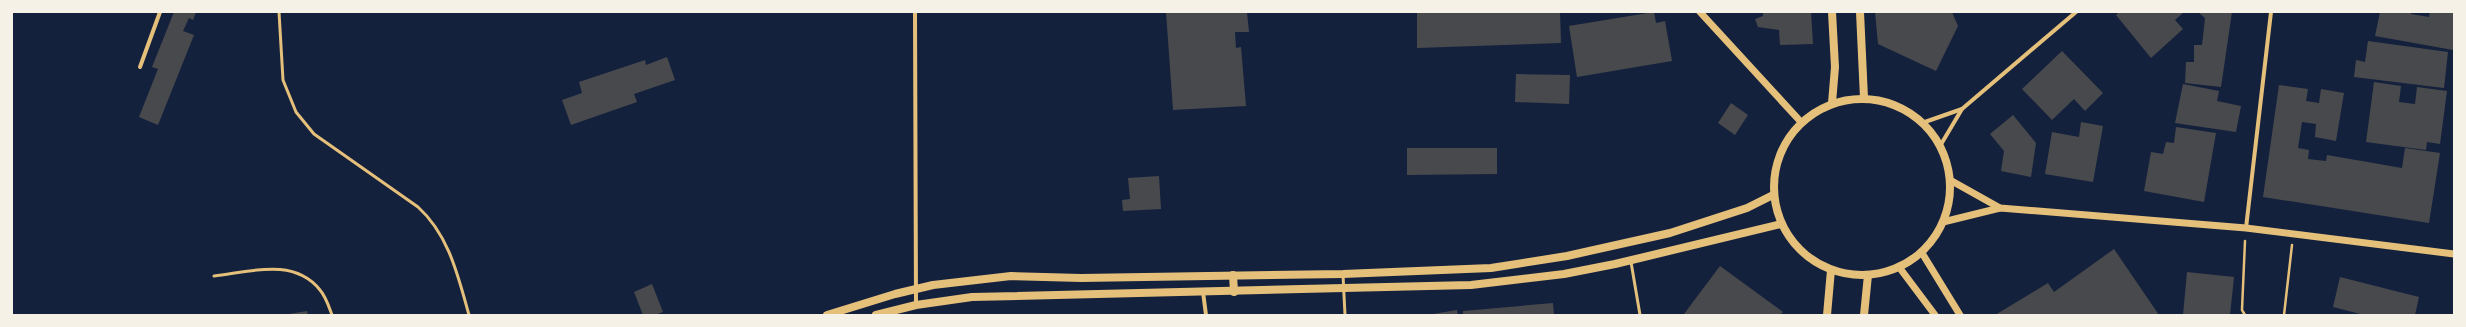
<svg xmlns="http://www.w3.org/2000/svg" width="2466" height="327" font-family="Figtree,sans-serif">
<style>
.building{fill:#48494c}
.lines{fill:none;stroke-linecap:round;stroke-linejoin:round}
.path{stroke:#e5c07b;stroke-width:2.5}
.service{stroke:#e5c07b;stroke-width:3}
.minor{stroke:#e5c07b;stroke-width:4}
.tertiary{stroke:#e5c07b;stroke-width:7}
.secondary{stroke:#e5c07b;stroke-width:8}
</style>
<rect width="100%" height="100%" fill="#14213d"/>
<g class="building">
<path d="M174,12H196L193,20L189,18L183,31L194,35L158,125L139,117L158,69L152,67Z"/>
<path d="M1166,12H1247L1249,32H1235L1236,48L1241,47L1246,106L1173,110Z"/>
<path d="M1417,12H1560L1561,43L1417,48Z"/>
<path d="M1654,12L1656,23L1665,21L1672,61L1577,77L1569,26Z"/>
<path d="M1763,12H1811L1813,44L1780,45L1779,30L1758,27L1755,19L1763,16Z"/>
<path d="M1875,12H1952L1958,26L1936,71L1878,44Z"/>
<path d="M2119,12H2184L2175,20L2183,29L2151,58L2116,15Z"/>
<path d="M2198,12H2232L2221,87L2185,83L2186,62H2194V45H2202L2205,18Z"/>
<path d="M2380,12H2411V14L2429,17L2430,12H2454L2453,50L2375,36Z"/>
<path d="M2368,41L2448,52L2444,88L2354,77L2356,60L2365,62Z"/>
<path d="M2062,51L2103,93L2085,111L2074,99L2052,120L2022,89Z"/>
<path d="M667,57L675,80L634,94L637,102L571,125L562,100L582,93L579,82L645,60L646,65Z"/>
<path d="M1516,74L1570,75L1569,104L1515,102Z"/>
<path d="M2374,82L2401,86L2399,102L2415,104L2417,87L2447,91L2440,144L2427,142L2426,150L2366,142Z"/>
<path d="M2183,84L2219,91L2217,101L2241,106L2236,132L2175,123Z"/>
<path d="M2279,85L2308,89L2306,101L2319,103L2321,89L2344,93L2336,141L2315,137L2316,124L2302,122L2298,148L2309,150L2308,159L2326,161L2327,155L2402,168L2405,148L2440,153L2429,223L2263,197Z"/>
<path d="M1731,103L1748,115L1735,135L1718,123Z"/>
<path d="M2013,115L2036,143L2031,177L2001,171L2004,151L1990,134Z"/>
<path d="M2081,122L2103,126L2093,182L2045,174L2052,132L2079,137Z"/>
<path d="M2176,127L2216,133L2204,202L2144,191L2151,152L2163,154L2166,142L2174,143Z"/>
<path d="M1407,148H1497V174L1407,175Z"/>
<path d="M1159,176L1161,209L1123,211L1122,200L1130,199L1128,178Z"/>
<path d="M2114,249L2159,315H1995L2048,283L2054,292Z"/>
<path d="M1720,266L1783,312L1780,315L1684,314Z"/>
<path d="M2187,272L2234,277L2230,315H2183Z"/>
<path d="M2340,277L2419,297L2415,315H2364L2333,307Z"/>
<path d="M652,284L663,312L655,315H643L634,292Z"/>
<path d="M1553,303L1554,315H1463V311Z"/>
<path d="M1457,310L1458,315H1433V314Z"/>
<path d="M307,311L308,315H289V314Z"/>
</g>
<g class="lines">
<g class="path">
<path d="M2245,315L2242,310L2245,241"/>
<path d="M2284,315L2292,245"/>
</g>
<g class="service">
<path d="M279,12L283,80L296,112L314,134L418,207C449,235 458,276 469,315"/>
<path d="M1631,262L1640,315"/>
<path d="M1343,275L1345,315"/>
<path d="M214,276C249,272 294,257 320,290C326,297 329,307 332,315"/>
</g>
<g class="minor">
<path d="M915,12L916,305"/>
<path d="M140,67L160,12"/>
<path d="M1922,123L1962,109"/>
<path d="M1940,146L1962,109L2076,12"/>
<path d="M2246,228L2271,12"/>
<path d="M1203,292L1206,315"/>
</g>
<g class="tertiary">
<path d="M1700,12L1801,122"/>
<path d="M1950,180L2000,208L2246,228L2454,254"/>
<path d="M1943,222L2000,208"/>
<path d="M1922,253L1960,315"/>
<path d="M1899,267L1935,315"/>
</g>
<g class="secondary">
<path d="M1860,12L1864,98"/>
<circle cx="1862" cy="187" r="88"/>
<path d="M1832,103L1835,67L1832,12"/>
<path d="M1233,275L1234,292"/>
<path d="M827,315L895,294L933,285L1011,276L1081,278L1343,274L1491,268L1567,256L1670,233L1747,208L1773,195"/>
<path d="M876,315L916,305L972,297L1471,285L1564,274L1615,264L1781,224"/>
<path d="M1827,315L1831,270"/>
<path d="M1864,315L1868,275"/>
</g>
</g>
<rect width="2466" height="327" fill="none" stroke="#f6f1e7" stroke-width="26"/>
</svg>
